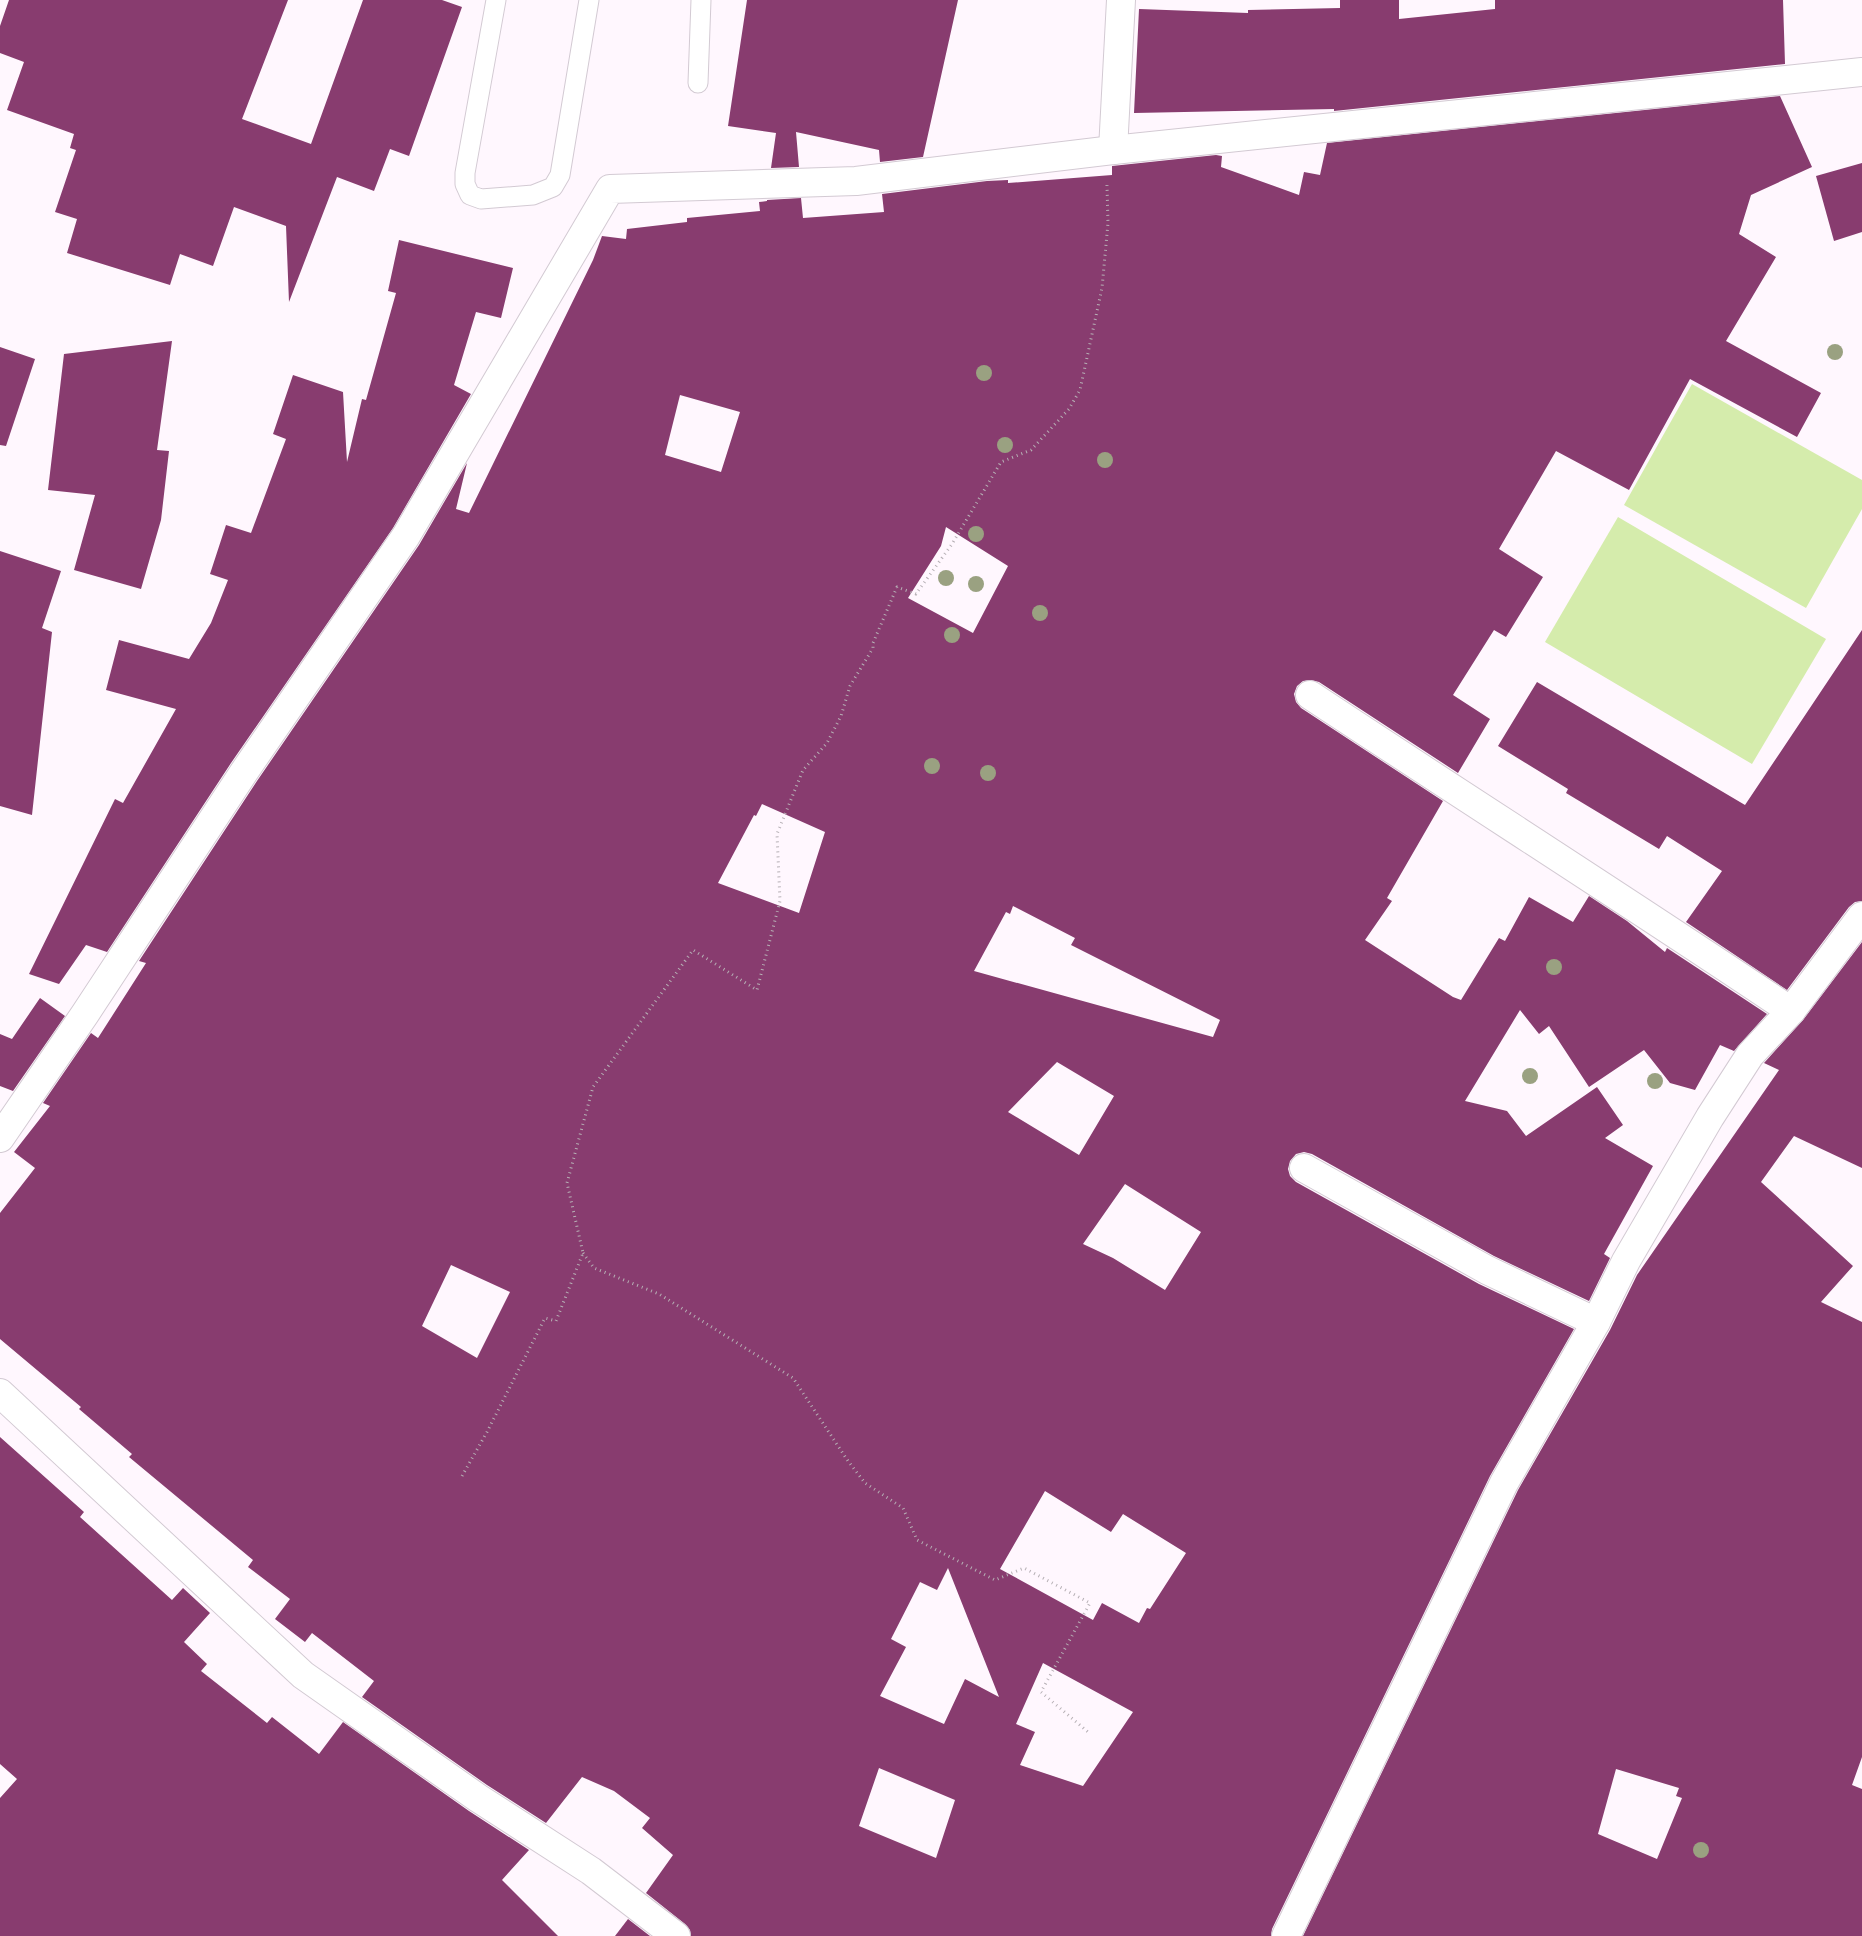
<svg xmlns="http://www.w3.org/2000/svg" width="1862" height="1936" font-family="'Noto Sans',sans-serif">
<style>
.green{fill:#d5ecac}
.building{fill:#883c6f;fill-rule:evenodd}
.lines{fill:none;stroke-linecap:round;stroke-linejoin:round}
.service-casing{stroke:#d3cad3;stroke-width:21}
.minor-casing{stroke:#d3cad3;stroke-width:30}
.tertiary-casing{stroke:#d3cad3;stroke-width:30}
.path{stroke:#b6b0b5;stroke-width:3;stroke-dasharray:1 4;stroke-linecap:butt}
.service{stroke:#fff;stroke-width:19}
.minor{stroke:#fff;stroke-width:28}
.tertiary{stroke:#fff;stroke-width:28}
.tree{fill:#9aa181}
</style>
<rect width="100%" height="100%" fill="#fff7fe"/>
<g class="green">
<path d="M1692,384L1862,480V509L1806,608L1624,505Z"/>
<path d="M1618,517L1826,639L1752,764L1545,642Z"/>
</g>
<g class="building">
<path d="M9,0H288L242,119L311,144L363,0H442L462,7L409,156L390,149L374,191L337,177L289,302L286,226L234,207L213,266L180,254L170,285L67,253L77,219L55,212L76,150L70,148L74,134L7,110L24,62L0,53V26Z"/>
<path d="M747,0H958L923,157L880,162L879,150L796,132L799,167L771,168L776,133L728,126Z"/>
<path d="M1340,0H1399V19L1495,9V0H1783L1785,64L1334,111V109L1134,113L1139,9L1248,13V10L1340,8Z"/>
<path d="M1780,96L1812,167L1751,195L1739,234L1776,257L1726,341L1821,393L1797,437L1690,379L1629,490L1556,451L1499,549L1543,577L1506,637L1494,630L1453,695L1490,719L1458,773L1319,682L1311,680L1303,681L1297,686L1294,694L1296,702L1301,708L1443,801L1387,898L1392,901L1365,940L1453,997L1461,1000L1499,938L1505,941L1529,897L1573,922L1589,896L1627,921L1665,952L1667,948L1767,1014L1734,1051L1720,1045L1695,1090L1670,1083L1644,1050L1589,1087L1549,1026L1539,1034L1520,1010L1465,1101L1507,1111L1526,1136L1597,1087L1623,1125L1605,1138L1653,1166L1604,1254L1610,1258L1589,1301L1494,1256L1312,1154L1304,1152L1296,1154L1290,1161L1288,1169L1290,1176L1296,1182L1479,1284L1574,1329L1490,1476L1272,1929L1271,1936H691L690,1930L685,1924L646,1893L673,1855L642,1828L650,1818L614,1791L582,1777L546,1823L487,1785L362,1697L374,1681L312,1633L305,1642L275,1619L290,1599L248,1567L253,1560L129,1457L132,1454L79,1409L81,1407L0,1339V1213L35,1168L14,1152L50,1106L43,1103L91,1033L98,1038L146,963L139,961L257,781L419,545L467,463L456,509L469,513L593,260L602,236L626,239L627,229L687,222V218L760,211L759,202L767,201V200L801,198L803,218L884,212L882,194L987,181L1008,180V183L1112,175V166L1216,155L1222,156L1221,167L1299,195L1304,172L1320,175L1327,143ZM680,395L740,412L721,472L665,455ZM946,527L1008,566L973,633L908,598L941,546ZM762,804L825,832L799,913L718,883L754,815L756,816ZM1013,906L1075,938L1071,945L1220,1020L1213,1037L974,971L1006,912L1010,914ZM1057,1062L1114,1096L1079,1155L1008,1112ZM1125,1184L1201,1232L1165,1290L1113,1258L1083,1244ZM451,1265L510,1292L477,1358L422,1326ZM1045,1491L1111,1532L1123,1514L1186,1553L1150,1609L1147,1608L1139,1623L1102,1603L1093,1620L1000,1569ZM948,1568L999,1697L965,1679L944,1724L880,1696L906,1647L891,1639L920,1582L937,1590ZM1043,1663L1133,1712L1083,1786L1020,1765L1035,1732L1016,1724ZM879,1768L955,1800L936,1858L859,1826Z"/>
<path d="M1862,163V232L1834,241L1816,176Z"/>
<path d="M399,240L513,268L501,318L476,312L454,385L471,394L393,528L231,763L107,952L86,945L59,984L29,974L115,799L123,803L176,709L106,690L119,640L189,659L211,623L228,580L210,574L226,525L251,533L286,439L273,434L293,375L343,392L347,462L362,399L366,400L396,293L388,291Z"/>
<path d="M172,341L157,450L169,451L161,520L141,589L74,570L95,495L48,490L64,354Z"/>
<path d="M0,347L35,359L6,446L0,445Z"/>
<path d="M0,551L61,571L42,628L52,632L32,815L0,806Z"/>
<path d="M1862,630V901L1855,902L1849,907L1787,990L1686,922L1722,871L1667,836L1659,849L1566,793L1568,789L1498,746L1537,682L1745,805Z"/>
<path d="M1862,942V1168L1794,1136L1761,1182L1853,1266L1821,1302L1862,1322V1757L1852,1785L1862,1789V1936H1303L1518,1490L1610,1330L1637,1275L1779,1070L1764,1063L1803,1020ZM1616,1769L1679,1788L1676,1796L1682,1798L1657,1859L1598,1834Z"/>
<path d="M40,998L65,1016L13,1091L0,1086V1034L12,1039Z"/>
<path d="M0,1437L84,1512L80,1517L172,1600L183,1588L210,1613L184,1642L207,1664L201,1671L267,1723L272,1717L319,1754L343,1722L469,1811L529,1850L502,1880L558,1936H0V1798L17,1779L0,1764Z"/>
<path d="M628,1919L650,1936H615Z"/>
</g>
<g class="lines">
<g class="service-casing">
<g id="service">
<path d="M496,0L465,173V184L470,195L481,199L533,195L553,187L560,175L589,0"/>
<path d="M698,83L701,0"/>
</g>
</g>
<g class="minor-casing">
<g id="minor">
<path d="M1113,150L1121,0"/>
<path d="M1310,695C1470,801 1632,904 1791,1011"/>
<path d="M0,1138L85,1014L244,772L406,536L610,189L856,181L1113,150L1862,72"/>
<path d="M1304,1168L1487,1270L1596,1322"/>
<path d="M1286,1936L1504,1483L1596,1322L1626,1261L1710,1117L1750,1055L1791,1011L1862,916"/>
</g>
</g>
<g class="tertiary-casing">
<path id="tertiary" d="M0,1393L303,1675L478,1798L591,1871L676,1936"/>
</g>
<g class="path">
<path d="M583,1253L594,1268L659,1294L793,1378L848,1461L865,1483L903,1508L917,1540L995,1580L1024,1568L1090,1603L1041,1692L1088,1732"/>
<path d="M462,1476L487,1432L545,1318L556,1321L583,1253L567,1183L593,1087L693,950L757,990L780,901L777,834L803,770L827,743L841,716L850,686L873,648V643L897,587L916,594L952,544L1001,462L1031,450L1069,409L1080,390L1102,288L1108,223L1107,185"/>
</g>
<use href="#service" class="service"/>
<use href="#minor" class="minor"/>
<use href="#tertiary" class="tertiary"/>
</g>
<g class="tree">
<circle cx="1835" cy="352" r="8"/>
<circle cx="984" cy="373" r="8"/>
<circle cx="1005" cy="445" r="8"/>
<circle cx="1105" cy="460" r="8"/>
<circle cx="976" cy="534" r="8"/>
<circle cx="946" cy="578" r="8"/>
<circle cx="976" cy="584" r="8"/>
<circle cx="1040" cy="613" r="8"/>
<circle cx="952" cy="635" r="8"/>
<circle cx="932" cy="766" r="8"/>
<circle cx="988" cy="773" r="8"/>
<circle cx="1554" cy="967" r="8"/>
<circle cx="1530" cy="1076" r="8"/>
<circle cx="1655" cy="1081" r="8"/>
<circle cx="1701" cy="1850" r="8"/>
</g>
</svg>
